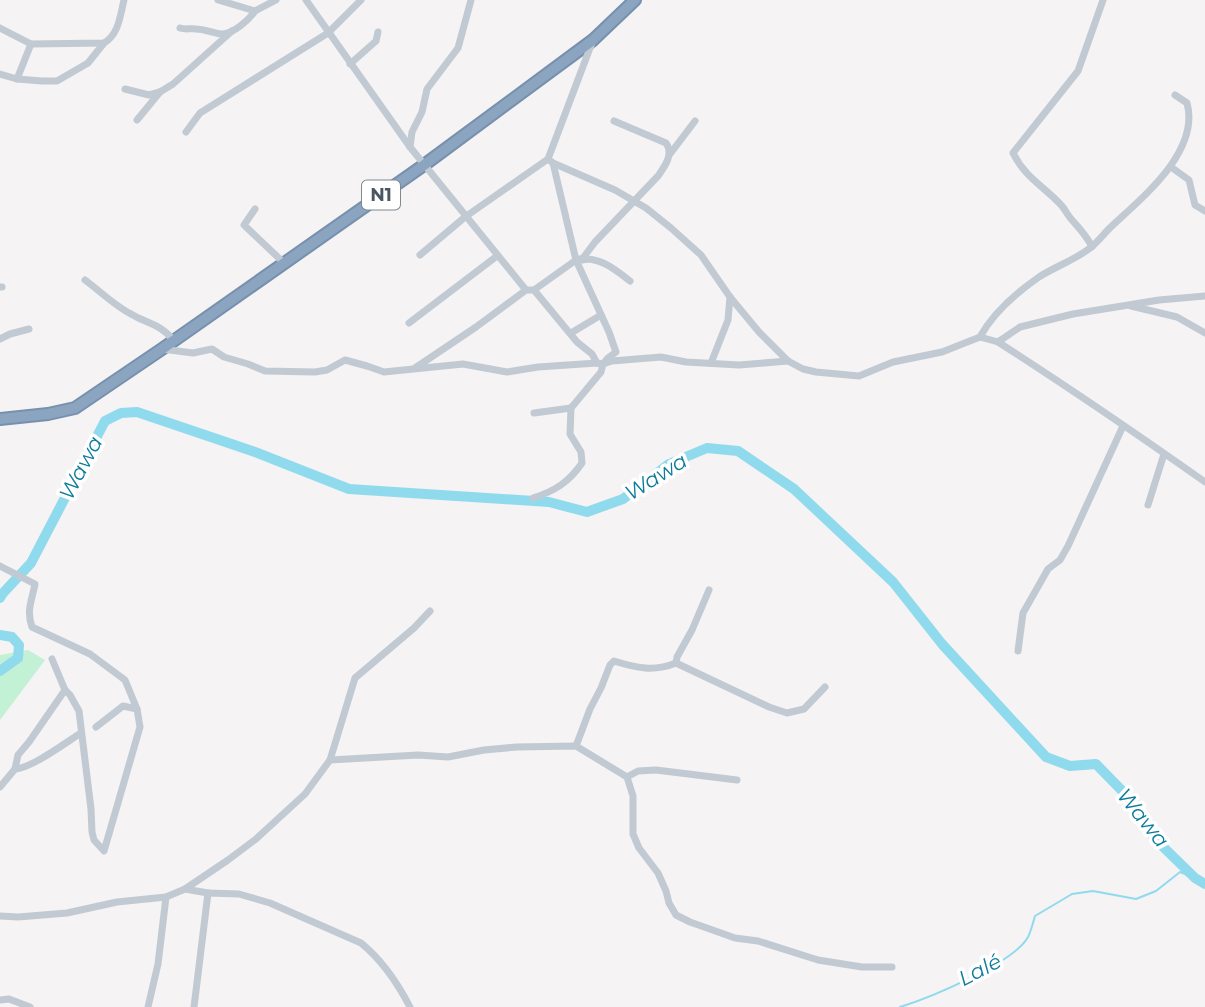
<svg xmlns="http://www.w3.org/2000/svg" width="1205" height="1007" font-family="Montserrat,sans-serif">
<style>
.green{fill:#c3f1d5}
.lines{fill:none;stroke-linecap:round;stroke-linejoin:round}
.stream{stroke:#90daee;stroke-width:2}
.river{stroke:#90daee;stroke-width:10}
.highway-casing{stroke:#7690ad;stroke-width:14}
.minor{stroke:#c1cad2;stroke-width:7}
.highway{stroke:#8ba5c1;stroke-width:10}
.labels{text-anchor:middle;stroke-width:7;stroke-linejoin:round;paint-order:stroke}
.shield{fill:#fff;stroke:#808990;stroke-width:2}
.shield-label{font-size:18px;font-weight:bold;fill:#4a5661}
.water-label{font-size:21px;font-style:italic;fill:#0c7c9b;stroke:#fff}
</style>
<rect width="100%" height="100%" fill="#f5f3f3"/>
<path class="green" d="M28,650L45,660L0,720V655Z"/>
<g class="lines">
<path class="stream" d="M900,1007C929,998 1014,963 1028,937C1031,931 1033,923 1035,916L1072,894L1093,891L1136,899L1156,891L1180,872L1195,878"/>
<g class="river">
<path d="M0,598L3,593L31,563L105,421L121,413L137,412L255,452L349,489L549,502L587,512L623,499L669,464L707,448L738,451L794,489L893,582L942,644L1046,757L1070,766L1096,764L1133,802L1154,838L1195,878L1205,884"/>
<path d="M0,635L12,637L19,645L18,658L0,671"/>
</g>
<g class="highway-casing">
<path id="highway" d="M0,419L48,414L75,408L162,349L424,165L593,40L635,0"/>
</g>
<g class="minor">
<path d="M218,0L255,11L276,0"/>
<path d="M306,0L410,147L526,290H534L576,260L583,258L595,242L658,176C665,166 674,154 666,143L614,121"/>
<path d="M0,28L31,44L104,43C119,34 120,16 124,0"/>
<path d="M180,28C186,30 190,28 196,29C205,29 215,34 223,34C234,33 249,20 255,11"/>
<path d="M593,40L548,159L553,163L615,190L646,208L671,228L701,255L730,297L759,332L788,361L803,369L816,372L859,376L893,362L942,352L980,337L998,342L1020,327L1073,314L1159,300L1205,296"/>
<path d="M350,64L376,41L378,32"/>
<path d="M0,74L17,79L31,44"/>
<path d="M17,79L42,81H57L88,63L104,43"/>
<path d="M125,89L149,95L160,92L173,84L232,31"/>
<path d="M137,120L160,92"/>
<path d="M186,132L200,113L328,33L361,0"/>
<path d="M410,147L412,132L422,112L427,89L458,48L471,0"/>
<path d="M670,154L695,121"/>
<path d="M1171,167L1189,180L1195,205L1205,211"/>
<path d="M255,209L244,225L284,263"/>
<path d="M1092,247C1087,236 1079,228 1072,220C1068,216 1066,211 1062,206C1044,186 1026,179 1013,153L1078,71L1103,0"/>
<path d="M420,255L465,217L548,159"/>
<path d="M582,260C599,256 617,271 630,281"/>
<path d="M85,280C100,291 115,306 131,314C146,323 162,325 173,340"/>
<path d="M0,287H2"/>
<path d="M534,290L577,342L592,354L597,363"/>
<path d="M1131,306L1177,317L1205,333"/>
<path d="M409,323L497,256"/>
<path d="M571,333L601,315"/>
<path d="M980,337C993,313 1016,293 1039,277C1056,266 1075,260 1090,248C1098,242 1105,232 1113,225C1144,196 1200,151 1187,103L1175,95"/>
<path d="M0,339L10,334L29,329"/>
<path d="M998,342C1068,387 1137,434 1205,482"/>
<path d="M162,349L193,353L212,349L224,357L248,364L265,371L315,372L327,370L345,360L367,366L384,372L463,364L507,372L538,367L597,363L603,364L608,358L616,352L609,332L576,260L553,163"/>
<path d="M711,363L728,320L730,297"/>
<path d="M415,368L476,327L526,290"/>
<path d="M534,413L571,408"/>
<path d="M533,498C555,491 569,482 582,463L581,452L570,434L571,408L601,372L603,364L612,361L661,357L686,362L739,365L788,361"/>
<path d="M1148,505L1164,454"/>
<path d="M0,566L35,584C32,600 26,611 32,627L90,654L125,680L137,709"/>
<path d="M1018,651L1023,613L1048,569L1060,560L1068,546L1123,426"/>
<path d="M52,659L65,690L70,695L79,711L91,809L92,832L94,840L104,851L140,727L137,709L123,706L96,727"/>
<path d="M676,663L677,657L692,630L709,590"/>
<path d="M576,746L590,709L601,688L610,665L614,661C636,668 654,672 676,663L769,707L787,713L804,709L825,687"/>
<path d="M330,760L418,755L448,757L484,750L517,747L576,746L627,777L633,796V834L639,848L658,873L666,891L669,903L676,915L690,922L735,938L758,941L818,960L862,967H892"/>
<path d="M15,769C32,768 65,743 81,733"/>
<path d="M627,777L638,771L656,770L737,780"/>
<path d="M0,787L15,769L18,755L29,742L65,690"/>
<path d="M185,889L208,893"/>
<path d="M0,916L18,917L67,913L117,902L166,897L185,889L228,860L256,839L305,794L330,760L355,678L414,628L430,611"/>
<path d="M0,1000L9,999L30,1007"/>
<path d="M148,1007L158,964L166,897"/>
<path d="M194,1007L208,893L239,894L270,903L361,943C382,960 398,984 410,1007"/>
</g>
<use href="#highway" class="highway"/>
</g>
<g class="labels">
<rect class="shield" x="362" y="180.5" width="38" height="29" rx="5"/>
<g class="shield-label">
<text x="381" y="201">N1</text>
</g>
<g class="water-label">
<text transform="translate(81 468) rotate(-62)" y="7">Wawa</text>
<text transform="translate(656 477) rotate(-32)" y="7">Wawa</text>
<text transform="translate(1143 818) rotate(51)" y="7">Wawa</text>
<text transform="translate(980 970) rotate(-27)" y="7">Lalé</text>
</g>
</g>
</svg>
